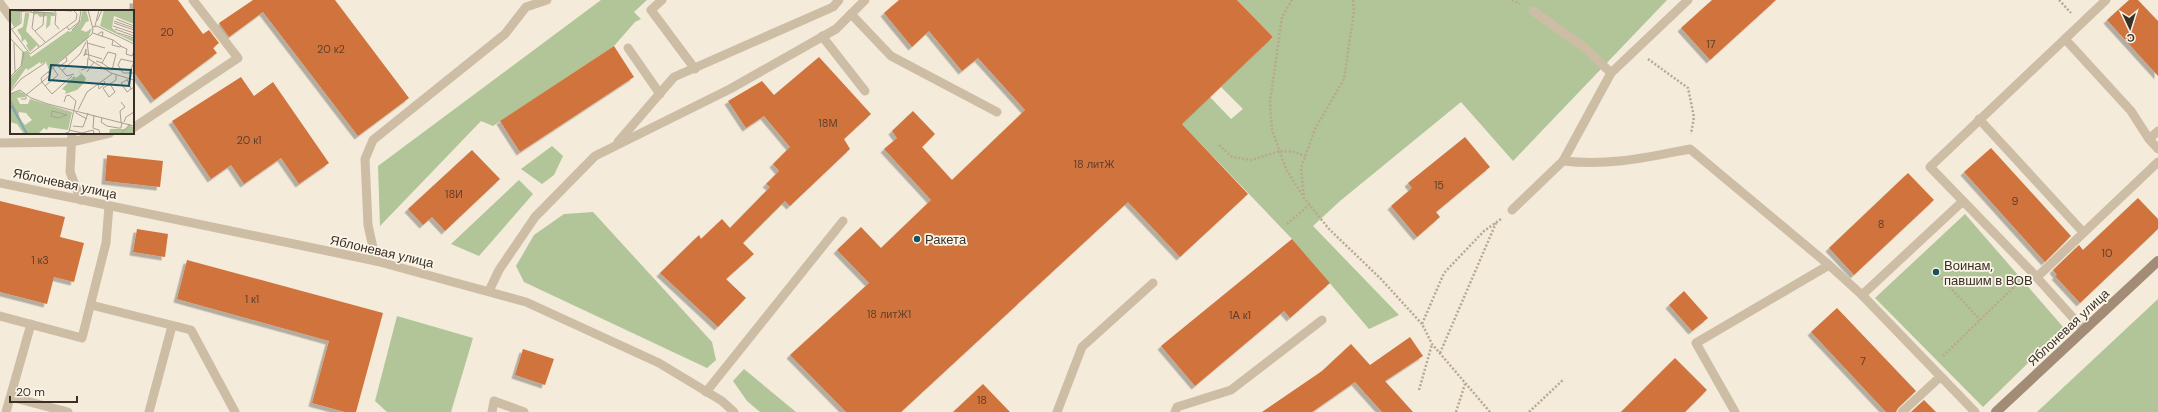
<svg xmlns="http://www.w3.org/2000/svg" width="2158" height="412" font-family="'DM Sans',sans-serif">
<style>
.green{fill:#b1c599}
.building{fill:#d1733c;filter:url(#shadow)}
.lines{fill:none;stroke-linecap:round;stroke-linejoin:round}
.path{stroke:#baa78f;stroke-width:2.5;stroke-dasharray:2 2;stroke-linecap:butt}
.lane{stroke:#cebda5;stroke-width:9}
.secondary{stroke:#a28c76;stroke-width:10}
.poi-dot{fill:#18515f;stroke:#fbf5e8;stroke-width:1.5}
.labels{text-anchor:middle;stroke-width:3.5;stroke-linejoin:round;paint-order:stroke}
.number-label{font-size:11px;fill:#5f402c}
.street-label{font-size:13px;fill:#392f27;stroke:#fbf5e8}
.poi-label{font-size:13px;fill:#392f27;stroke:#fbf5e8;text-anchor:start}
.inset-river{fill:none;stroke:#77aab4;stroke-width:2}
.inset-road{fill:none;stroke:#a9a093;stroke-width:1}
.view{fill:#18515f;fill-opacity:0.15;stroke:#18515f;stroke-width:2}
.inset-edge{fill:none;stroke:#392f27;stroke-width:2}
</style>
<defs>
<filter id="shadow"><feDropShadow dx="-3.5" dy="3.5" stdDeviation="0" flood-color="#0004"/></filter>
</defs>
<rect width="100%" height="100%" fill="#f4ebdb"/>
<g class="green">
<path d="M601,0H647L634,12L641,19L635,22L614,46L493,126L481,121L380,226L378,166Z"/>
<path d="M1237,0H1667L1513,161L1461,102L1340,201L1313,226L1399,315L1369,329L1292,239L1182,124L1210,97L1231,119L1243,109L1221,87L1273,37Z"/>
<path d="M552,146L563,156L554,175L542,184L521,169Z"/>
<path d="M519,180L533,194L479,256L451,244Z"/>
<path d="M593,212L712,342L716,360L707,368L524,282L516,266L534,235L564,214Z"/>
<path d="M1965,214L2064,328L1983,407L1875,298Z"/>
<path d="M2158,299V412H2037Z"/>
<path d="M397,316L473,338L451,412H387L375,401Z"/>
<path d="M744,369L796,412H760L747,401L733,381Z"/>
</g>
<g class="building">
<path d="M133,0H178L203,34L209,30L219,43L213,48L217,53L154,100L133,71Z"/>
<path d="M253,0H335L409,98L358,136L263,12L229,37L219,23Z"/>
<path d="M899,0H1237L1273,37L1182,124L1248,194L1180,257L1128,202L901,412H846L790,355L869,283L837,250L861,227L881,248L931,200L884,149L897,138L892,131L913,111L935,134L922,147L952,180L1025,110L978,58L962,71L929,31L912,47L884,13Z"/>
<path d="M1712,0H1776L1710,60L1681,28Z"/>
<path d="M2129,0H2138L2158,21V76L2107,20Z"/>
<path d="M614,46L634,77L520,152L500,121Z"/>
<path d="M819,57L871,114L844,139L850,149L790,206L785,201L743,243L754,254L726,279L746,298L718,327L660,273L699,235L701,239L722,219L730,228L770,187L766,184L779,171L773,164L790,147L764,116L746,128L728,101L762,81L774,95Z"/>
<path d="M241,77L254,96L273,82L329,163L299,184L281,158L244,184L231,165L211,179L172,121Z"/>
<path d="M1465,137L1490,167L1436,212L1440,217L1417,237L1391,206L1412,188L1408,183Z"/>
<path d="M1991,148L2071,236L2045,262L1964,172Z"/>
<path d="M472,150L500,179L445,231L432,217L423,225L408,209Z"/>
<path d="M107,155L163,161L160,187L105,181Z"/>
<path d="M1908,173L1934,200L1854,275L1829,248Z"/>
<path d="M2138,198L2158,219V229L2080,303L2055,276L2057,275L2053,270L2079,245L2083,250Z"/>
<path d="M0,201L65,217L60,237L84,243L74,282L54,277L47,304L0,292Z"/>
<path d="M137,229L168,234L165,257L133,252Z"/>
<path d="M1292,239L1330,283L1290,318L1284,311L1195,386L1161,346Z"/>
<path d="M187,260L383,313L356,412H345L312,403L329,341L177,299Z"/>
<path d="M1684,291L1708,318L1692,331L1669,305Z"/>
<path d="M1837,308L1916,391L1898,408L1896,412H1886L1811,332Z"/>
<path d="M1410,337L1423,356L1385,381L1413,412H1382L1355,382L1312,412H1262L1322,371L1351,344L1370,365Z"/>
<path d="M523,349L554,359L545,385L515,375Z"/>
<path d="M1675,358L1707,390L1685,412H1621Z"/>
<path d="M983,384L1010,412H953Z"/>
<path d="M1924,400L1936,412H1911Z"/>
</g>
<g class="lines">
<g class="path">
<path d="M1292,0L1282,17L1270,102L1272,130L1286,169L1303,196"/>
<path d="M1353,0L1354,11L1344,79L1315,129L1301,168L1304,198L1329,229L1381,279L1422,324"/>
<path d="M1512,0L1520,4"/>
<path d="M2059,0L2071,13"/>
<path d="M1648,59L1688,88L1694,117L1691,134"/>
<path d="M1219,145L1232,157L1251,160L1280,151L1294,152L1305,156"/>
<path d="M1287,224L1309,205"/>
<path d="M1936,272L1980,320"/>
<path d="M1440,353L1496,223"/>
<path d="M1943,356L2020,281"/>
<path d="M1419,390L1432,344"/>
<path d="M1456,412L1465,384"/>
<path d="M1490,412L1432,344L1422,324L1444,273L1484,231L1501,219"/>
<path d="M1529,412L1564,379"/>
</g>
<g class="lane">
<path d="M662,0L651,10L695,69"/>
<path d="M0,3L11,18"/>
<path d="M1533,11L1585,48L1611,73"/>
<path d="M851,14L891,56L997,112"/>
<path d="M822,36L865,91"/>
<path d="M2065,39L2131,111L2149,139"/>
<path d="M628,48L660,94"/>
<path d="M1979,119L2083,232"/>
<path d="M133,128L238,58L193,0"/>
<path d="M2158,131L2149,139L2158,149"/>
<path d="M72,133L70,172L81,200"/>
<path d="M618,142L674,77L833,7L839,0"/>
<path d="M0,143L72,142L110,133"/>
<path d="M1563,161L1611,73L1688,0"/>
<path d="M0,183L376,261L526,302L659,363L722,401L734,412"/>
<path d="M1512,210L1563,161C1610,166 1644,158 1690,149L1829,265L1862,295L1975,412"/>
<path d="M376,261L368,225L365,159L373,140L505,34L526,7L547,0"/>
<path d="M2037,277L2158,162"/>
<path d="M489,291L499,270L535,217L595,156L730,89L836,29L865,0"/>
<path d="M1862,295L1963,201"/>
<path d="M91,305L191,330L235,412"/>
<path d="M0,316L82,338L106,243L109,206"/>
<path d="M2084,330L2031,271L1930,167L2106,0"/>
<path d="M706,392L843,221"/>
<path d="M11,397L68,412"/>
<path d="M6,412L31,324"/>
<path d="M149,412L172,326"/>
<path d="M492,412L494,401L524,412"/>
<path d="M1057,412L1082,347L1153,283"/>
<path d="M1175,412L1177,407L1231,390L1322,320"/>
<path d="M1735,412L1696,343L1829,265"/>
<path d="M1902,412L1940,377"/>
</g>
<path class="secondary" d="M1996,412L2158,261"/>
</g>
<g class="poi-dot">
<circle cx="917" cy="239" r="4"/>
<circle cx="1936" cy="272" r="4"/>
</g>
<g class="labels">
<g class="number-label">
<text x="167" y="36">20</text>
<text x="1711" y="48">17</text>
<text x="331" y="53">20 к2</text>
<text x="828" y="127">18М</text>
<text x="249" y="144">20 к1</text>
<text x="1094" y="168">18 литЖ</text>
<text x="1439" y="189">15</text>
<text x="454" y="198">18И</text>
<text x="2015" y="205">9</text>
<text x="1881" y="228">8</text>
<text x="2107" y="257">10</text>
<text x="40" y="264">1 к3</text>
<text x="252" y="303">1 к1</text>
<text x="889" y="318">18 литЖ1</text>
<text x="1240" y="319">1А к1</text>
<text x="1863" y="365">7</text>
<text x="982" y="404">18</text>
</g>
<g class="street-label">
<text transform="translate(65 183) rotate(12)" y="5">Яблоневая улица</text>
<text transform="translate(382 251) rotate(13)" y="5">Яблоневая улица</text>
<text transform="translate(2068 327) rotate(-43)" y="5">Яблоневая улица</text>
</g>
<g class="poi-label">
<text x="925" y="244">Ракета</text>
<text x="1944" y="270">Воинам,<tspan x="1944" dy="15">павшим в ВОВ</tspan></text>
</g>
</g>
<g transform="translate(10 10)">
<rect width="124" height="124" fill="#f4ebdb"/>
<path d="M76,0L79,11L76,12L71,20L76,22L82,18L78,28L39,60L36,52L31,54L30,52L18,60L16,58L0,81V68L11,57L12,42L17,41L21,47L58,21L60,22L70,13L72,2ZM94,0H124V14L104,6L102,18L111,25L124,29V32L90,16ZM23,1L45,3V6H41L40,15L36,19L37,6L30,7L27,4L24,5ZM1,2H10V13L4,17L0,10ZM15,3H19V6L16,21L30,36L28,38L27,35L20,42L16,35L18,34L15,29L12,32L11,26L7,20L13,17ZM68,60L76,68L74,73L67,80L55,84L56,81L52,79L64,66L66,68L71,64ZM9,81L15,84V87L7,88L10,94H18L20,89L62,102L58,120L38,117L37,120L34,118L28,124H14L7,114L0,112V84ZM9,102L16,103L22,110L15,115L8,107ZM120,115L124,118V124H99L100,119H115Z" fill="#b1c599" fill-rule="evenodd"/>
<path class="inset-river" d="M1,95L17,124"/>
<path class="inset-road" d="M44,0L46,3L45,14L49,19M44,0L62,1M0,1L21,2V0M21,2L24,3L22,18L35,32M23,2L44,3M106,9L124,16M87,11L92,0M104,11L124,18M104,13L124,20M85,16L89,0M103,16L124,23M0,17L20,44L66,10L67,4L63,0M57,17L59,20L70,11M83,17L87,16L124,34M2,19L11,13V2M105,19L124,26M62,20L69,13L71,0M25,21L33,15L34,2M83,23L100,29L103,30L111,36L110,37L102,35L103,30M108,23L124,28M87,25L91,22H93L92,27M0,28L14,43L11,56L5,62M77,30L79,49L101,63L124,70M77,33L95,38M110,36L117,39L116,44L122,46L124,41M76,44V39L74,46L76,44L92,49M86,51L92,53L98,42L106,44L102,60L92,53M124,52L111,49L108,55L113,63H124M47,55L57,66L64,64M49,57L57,51L56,47M71,60L77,58L78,48M52,61L70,44L76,32M38,62L40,65L32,72L42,84L62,66M77,62L84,52M119,64L124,52M0,67L5,62L4,33M117,69L121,79L124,77M117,70L111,73L117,82L121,79M88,74L89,79L95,74L94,71M100,74L93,78L99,87L105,82L100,74L106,70V65M35,76L48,65L43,58M0,82L11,69L35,53M0,84L10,80L21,88L38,94L124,116M0,89L11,111M11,89H16V85L32,72L31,68L82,24L83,19L78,0M68,100L77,82L102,64M42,101L57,105L48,108L41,106ZM66,101V103L77,109M84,105L83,118L89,120L90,124M92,108L91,112L97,116L108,118H111L112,112M111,112L110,101L115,97L111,92M114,112L116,107L124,102M63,116L73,117L78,103M59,120L72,123L83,120L84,123M53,124L59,122L66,91L59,85L56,86L54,92M111,124L120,114"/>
<path class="view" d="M41,55L121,60L119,76L39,70Z"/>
<rect width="124" height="124" class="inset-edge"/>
</g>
<g transform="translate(2130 28) rotate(176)" stroke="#fbf5e8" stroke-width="3" paint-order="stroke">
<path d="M0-3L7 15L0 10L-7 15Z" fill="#392f27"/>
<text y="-6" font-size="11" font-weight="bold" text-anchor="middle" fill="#392f27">С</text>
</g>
<path d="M10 396v6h67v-6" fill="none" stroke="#392f27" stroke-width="2"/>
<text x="16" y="396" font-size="12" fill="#392f27" stroke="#fbf5e8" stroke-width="3" paint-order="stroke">20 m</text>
</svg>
